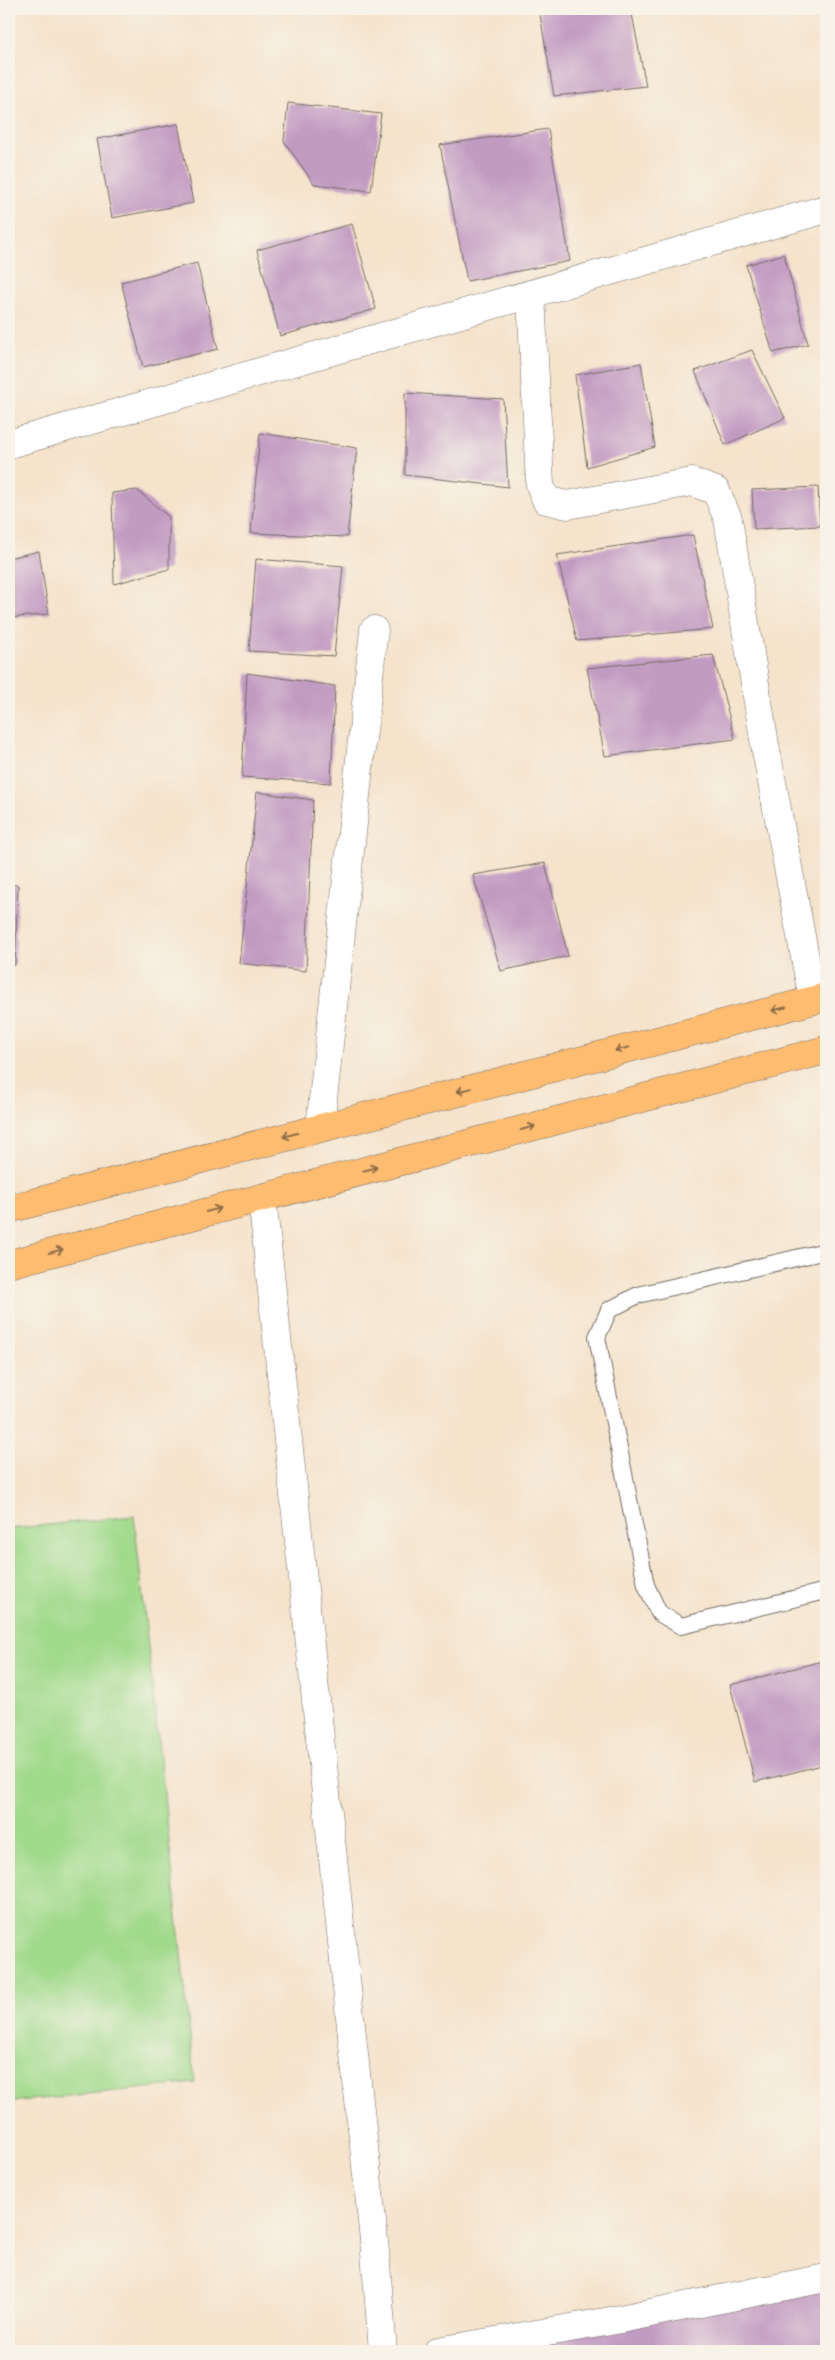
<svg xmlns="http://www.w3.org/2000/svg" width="835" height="2360" font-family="'IM FELL French Canon',serif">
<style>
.green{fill:#a1da8c;stroke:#66825c}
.building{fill:#c29bc2}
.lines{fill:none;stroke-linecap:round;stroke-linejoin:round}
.service-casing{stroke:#726b63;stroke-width:18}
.minor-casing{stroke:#726b63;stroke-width:29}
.trunk-casing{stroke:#726b63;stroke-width:29}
.service{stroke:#fff;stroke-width:16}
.minor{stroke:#fff;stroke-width:28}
.trunk{stroke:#febc70;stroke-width:28}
.oneway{stroke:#8a6c4a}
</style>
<rect width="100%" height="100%" fill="#f7f3e8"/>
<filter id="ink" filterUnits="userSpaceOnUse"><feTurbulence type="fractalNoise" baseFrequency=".02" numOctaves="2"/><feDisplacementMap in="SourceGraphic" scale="10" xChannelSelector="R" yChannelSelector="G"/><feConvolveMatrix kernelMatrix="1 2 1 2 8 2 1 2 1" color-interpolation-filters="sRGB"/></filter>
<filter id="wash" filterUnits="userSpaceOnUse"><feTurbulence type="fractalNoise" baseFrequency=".0096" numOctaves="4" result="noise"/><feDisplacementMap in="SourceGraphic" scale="20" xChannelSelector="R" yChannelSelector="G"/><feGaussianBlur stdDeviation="1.12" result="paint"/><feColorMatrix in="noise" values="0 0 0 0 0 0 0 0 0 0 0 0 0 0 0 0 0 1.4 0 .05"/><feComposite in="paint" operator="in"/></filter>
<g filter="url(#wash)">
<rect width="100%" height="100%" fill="#f5e3cc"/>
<path class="green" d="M134,1516L195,2083L9,2102V1529Z"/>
<g id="blocks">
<g class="building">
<path d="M539,9H631L646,86L554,96Z"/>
<path d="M288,103L381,114L371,191L314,184L284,141Z"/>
<path d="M178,124L193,203L112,218L97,139Z"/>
<path d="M548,129L570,261L467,281L440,145Z"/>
<path d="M352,224L376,309L280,336L257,250Z"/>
<path d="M784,254L808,344L773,353L746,265Z"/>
<path d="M197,263L218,349L143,367L121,282Z"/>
<path d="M752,350L785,418L725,445L695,371Z"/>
<path d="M641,363L655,447L587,467L575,375Z"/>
<path d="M405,393L503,399L508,487L405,475Z"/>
<path d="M260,433L357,448L347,537L251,533Z"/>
<path d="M818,487L820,526L754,529L752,490Z"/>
<path d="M137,490L169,517V569L114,584L112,493Z"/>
<path d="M693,535L713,629L577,641L557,555Z"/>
<path d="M39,551L49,614L9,618V558Z"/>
<path d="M256,559L343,566L334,656L249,651Z"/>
<path d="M713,655L735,739L605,756L587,668Z"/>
<path d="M247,673L335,686L331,783L242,777Z"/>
<path d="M257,792L313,800L306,971L239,963Z"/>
<path d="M545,863L568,956L501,971L473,875Z"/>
<path d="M9,885H18L15,965L9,966Z"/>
<path d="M826,1660V1764L755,1782L730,1685Z"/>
<path d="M826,2289V2351H480Z"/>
</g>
</g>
</g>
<g filter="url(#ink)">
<use href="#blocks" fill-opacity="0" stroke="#726b63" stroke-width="1"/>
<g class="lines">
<g class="service-casing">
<path id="service" d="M826,1251L638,1295L609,1310L597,1337L646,1585L659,1613L681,1626L826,1591"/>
</g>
<g class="minor-casing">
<g id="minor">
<path d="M531,294L540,485L546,500L567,505L692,482L716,491L728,519L765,745L813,1000"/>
<path d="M9,444L826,209"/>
<path d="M320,1127L374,630"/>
<path d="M262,1198L374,2240L383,2351"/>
<path d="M438,2351L605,2322L826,2278"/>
</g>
</g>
<g class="trunk-casing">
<g id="trunk">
<path d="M9,1209L826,997"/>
<path d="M9,1264L826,1050"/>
</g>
</g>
<use href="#service" class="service"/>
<use href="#minor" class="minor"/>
<use href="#trunk" class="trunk"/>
</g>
<defs><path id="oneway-shaft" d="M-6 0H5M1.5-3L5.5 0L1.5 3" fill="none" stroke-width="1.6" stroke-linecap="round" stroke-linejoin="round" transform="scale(1.25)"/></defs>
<g class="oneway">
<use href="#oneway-shaft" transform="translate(779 1009) rotate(166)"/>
<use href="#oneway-shaft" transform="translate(622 1049) rotate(166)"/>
<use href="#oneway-shaft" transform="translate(464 1090) rotate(166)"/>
<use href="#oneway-shaft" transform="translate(528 1128) rotate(-15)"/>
<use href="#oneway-shaft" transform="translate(290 1135) rotate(165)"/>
<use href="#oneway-shaft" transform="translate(370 1169) rotate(-15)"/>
<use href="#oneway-shaft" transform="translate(213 1210) rotate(-15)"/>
<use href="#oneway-shaft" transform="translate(56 1251) rotate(-15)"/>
</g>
</g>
<rect width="835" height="2360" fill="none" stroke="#f7f3e8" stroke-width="30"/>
</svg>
